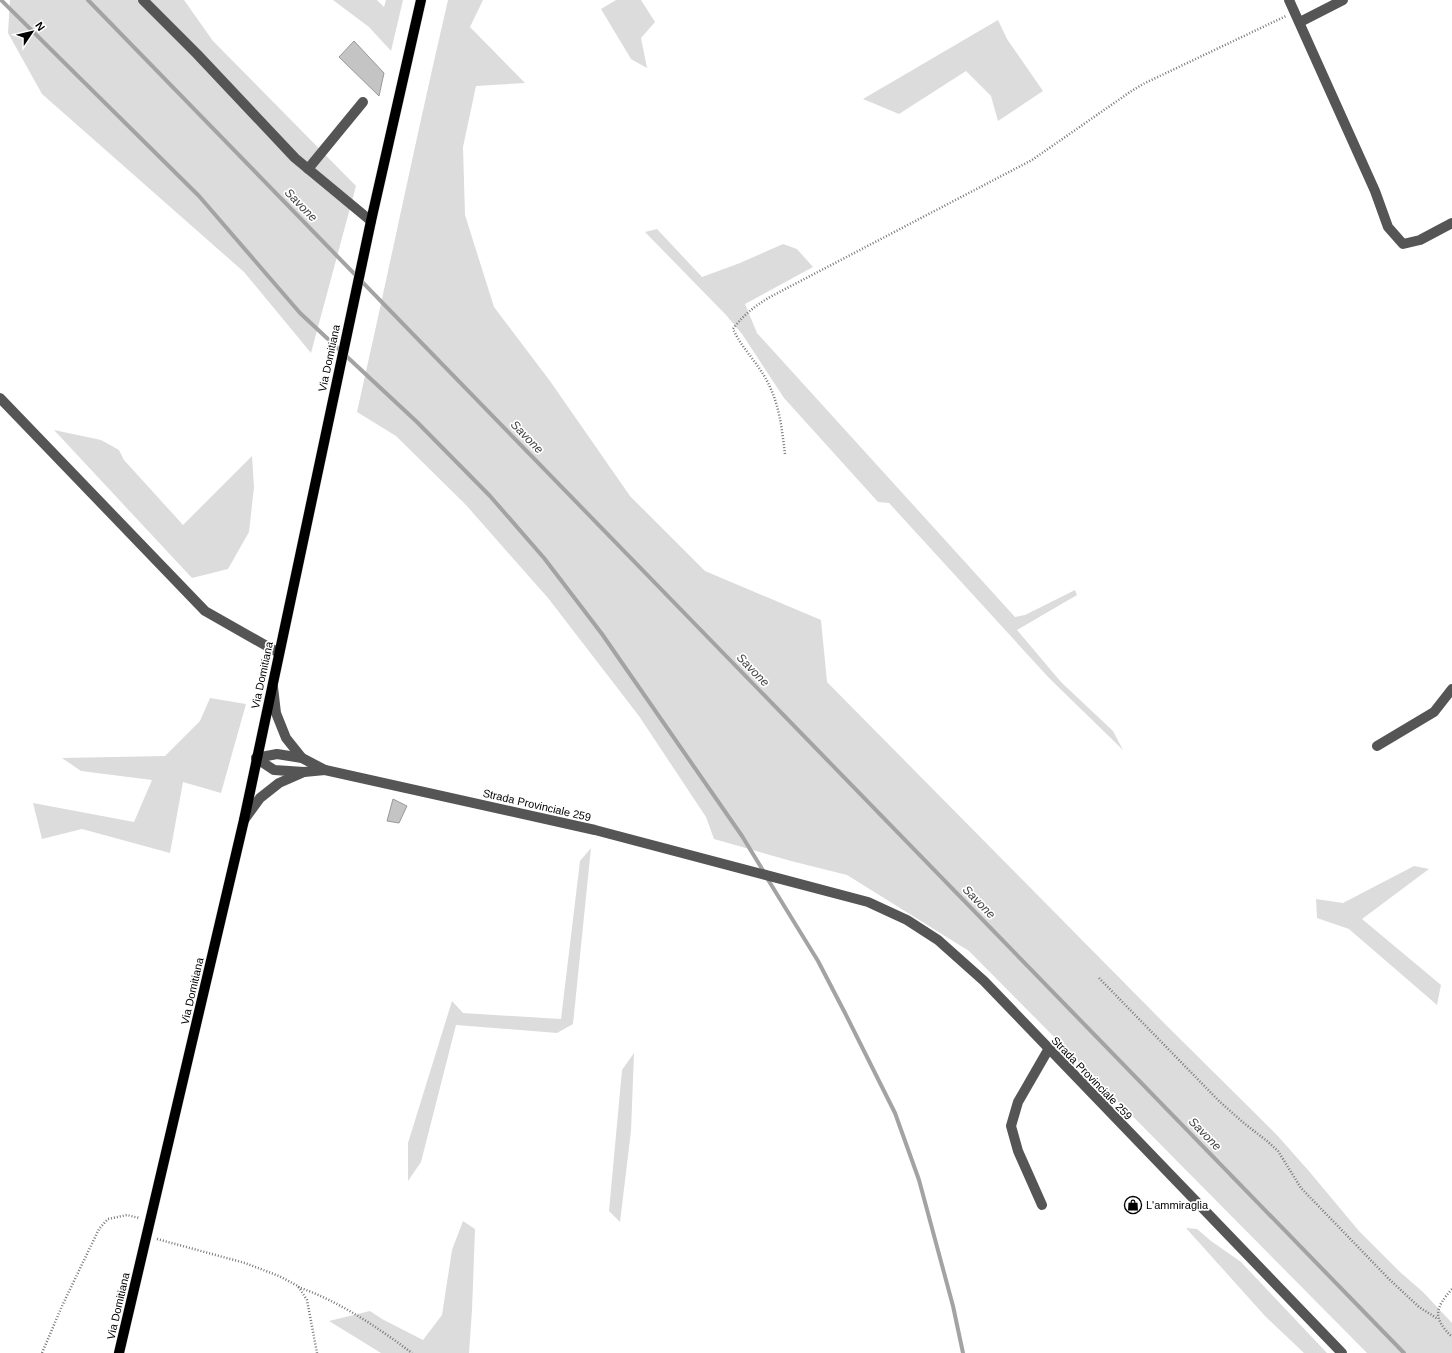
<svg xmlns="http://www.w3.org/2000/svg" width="1452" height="1353" font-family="Arial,sans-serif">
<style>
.green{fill:#dcdcdc}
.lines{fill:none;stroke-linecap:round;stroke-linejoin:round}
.stream{stroke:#a3a3a3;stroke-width:4}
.building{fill:#c4c4c4;stroke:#999}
.major-casing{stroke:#dbdbdb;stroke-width:11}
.path{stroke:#777;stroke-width:2.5;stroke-dasharray:1 2;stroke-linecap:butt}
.minor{stroke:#555;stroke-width:10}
.major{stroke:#000;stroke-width:10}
.labels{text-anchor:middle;stroke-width:3.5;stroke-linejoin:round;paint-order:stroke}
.street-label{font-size:11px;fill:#000;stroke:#fff}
.poi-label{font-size:11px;fill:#000;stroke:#fff;text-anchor:start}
.water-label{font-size:12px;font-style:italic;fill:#444;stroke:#fff}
</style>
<rect width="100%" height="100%" fill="#fff"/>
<g class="green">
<path d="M10,0H184L213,41L356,186L311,353L244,272L42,94L8,33Z"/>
<path d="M333,0H377L384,7L386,0H403L391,51L369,27Z"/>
<path d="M448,0H483L470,27L525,83L476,86L463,147L465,215L494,307L550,381L630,496L705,571L821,620L827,682L1167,1026L1276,1134L1308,1170L1359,1231L1400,1272L1423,1292L1452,1323V1353H1367L969,951L847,875L791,861L714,839L706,817L639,716L548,598L466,505L396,436L357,412C388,275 416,137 448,0Z"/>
<path d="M616,0H641L655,22L641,38L647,68L631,59L601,9Z"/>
<path d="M998,20L1007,39L1043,91L998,121L991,96L966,71L899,114L863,99Z"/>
<path d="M657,229L702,277L740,263L783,244L797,249L813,267L745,304L757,333L1015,617L1025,615L1075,590L1077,595L1017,630L1061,682L1113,731L1123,750L1049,678L889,503L878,502L784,398L742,334L726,315L645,232Z"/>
<path d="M54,430L101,440L119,450L124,460L183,525L252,456L254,487L249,532L228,569L192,578Z"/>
<path d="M210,698L246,704L221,793L183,782L170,853L82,829L42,839L33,803L134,822L152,780L81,771L62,758L165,756L200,721Z"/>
<path d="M591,848L573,1024L557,1033L456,1025L421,1162L408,1181V1143L452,1001L463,1013L561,1019L580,861Z"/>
<path d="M1414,866L1429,869L1362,919L1441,985L1437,1005L1349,929L1317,918L1316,899L1343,903Z"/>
<path d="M634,1053L631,1131L620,1222L609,1211L622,1070Z"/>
<path d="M463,1221L475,1229L472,1310L469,1353H381L329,1321L370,1311L382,1319L423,1340L442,1315L452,1250Z"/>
<path d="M1186,1228L1197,1229L1211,1241L1241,1262L1327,1353H1304L1265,1316Z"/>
</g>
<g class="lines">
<g class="stream">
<path d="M1,0L199,196L300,313L417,422L490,496L544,558L602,634L742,836L764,872"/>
<path d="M88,0L1404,1353"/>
<path d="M767,878L818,961L845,1013L895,1113L919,1180L953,1306L963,1353"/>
</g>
</g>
<g class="building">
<path d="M354,41L384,73L379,96L339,57Z"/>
<path d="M393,799L407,806L399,823L387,821Z"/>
</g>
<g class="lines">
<g class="major-casing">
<path id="major" d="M119,1353L244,820L371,221L421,0"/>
</g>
<g class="path">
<path d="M785,454C782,431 780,407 769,385C760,365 742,349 733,329C743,315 755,306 770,297L1032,160L1130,92L1143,84L1286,16"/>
<path d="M1099,978L1219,1101L1245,1124L1267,1141L1278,1151L1301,1188L1389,1279L1419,1307L1438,1319"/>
<path d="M157,1239L245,1263L279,1276L298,1286L307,1300L317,1353"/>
<path d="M298,1287C339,1301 377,1327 412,1353"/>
<path d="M1452,1289C1434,1309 1433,1318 1452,1337"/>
<path d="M42,1353L62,1306L99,1229L108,1219L127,1215L139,1218"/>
</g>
<g class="minor">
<path d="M143,0L197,54L295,158L371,221"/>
<path d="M1289,0L1375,191L1388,227L1403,244L1420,240L1452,223"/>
<path d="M1300,22L1343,0"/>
<path d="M308,169L363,102"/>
<path d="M0,398L205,611L279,653"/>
<path d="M273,687L276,713L286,738L302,758"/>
<path d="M1377,746L1434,712L1452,689"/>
<path d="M256,758L277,754L302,758L325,770L595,830L868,902L907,920L938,940L984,981L1342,1353"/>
<path d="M256,758L274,770L304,772L325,770"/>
<path d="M244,820L260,798L279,783L304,772"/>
<path d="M1042,1205L1018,1151L1011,1126L1018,1102L1048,1050"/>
</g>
<use href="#major" class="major"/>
</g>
<defs>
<g id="shop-ring" transform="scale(0.9)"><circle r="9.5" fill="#fff" stroke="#000" stroke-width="1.5"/><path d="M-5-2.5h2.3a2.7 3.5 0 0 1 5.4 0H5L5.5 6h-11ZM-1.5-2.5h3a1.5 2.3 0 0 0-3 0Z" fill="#000"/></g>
</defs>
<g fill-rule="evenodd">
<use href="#shop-ring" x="1133" y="1205"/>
</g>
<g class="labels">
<g class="street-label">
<text transform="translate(329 358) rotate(-78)" y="4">Via Domitiana</text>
<text transform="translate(262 675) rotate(-78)" y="4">Via Domitiana</text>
<text transform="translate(537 805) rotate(13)" y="4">Strada Provinciale 259</text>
<text transform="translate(192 991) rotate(-77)" y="4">Via Domitiana</text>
<text transform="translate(1092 1078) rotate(46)" y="4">Strada Provinciale 259</text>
<text transform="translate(118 1306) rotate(-77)" y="4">Via Domitiana</text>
</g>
<g class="poi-label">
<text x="1146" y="1209">L'ammiraglia</text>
</g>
<g class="water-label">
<text transform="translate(301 205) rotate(46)" y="4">Savone</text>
<text transform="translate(527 437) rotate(46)" y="4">Savone</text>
<text transform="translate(753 670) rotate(46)" y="4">Savone</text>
<text transform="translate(979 902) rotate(46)" y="4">Savone</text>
<text transform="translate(1205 1134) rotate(46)" y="4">Savone</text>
</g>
</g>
<g transform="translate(32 32) rotate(55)" stroke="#ffffff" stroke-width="3" paint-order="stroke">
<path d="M0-3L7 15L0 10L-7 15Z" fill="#000000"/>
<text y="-6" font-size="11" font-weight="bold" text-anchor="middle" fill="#000000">N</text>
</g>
</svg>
